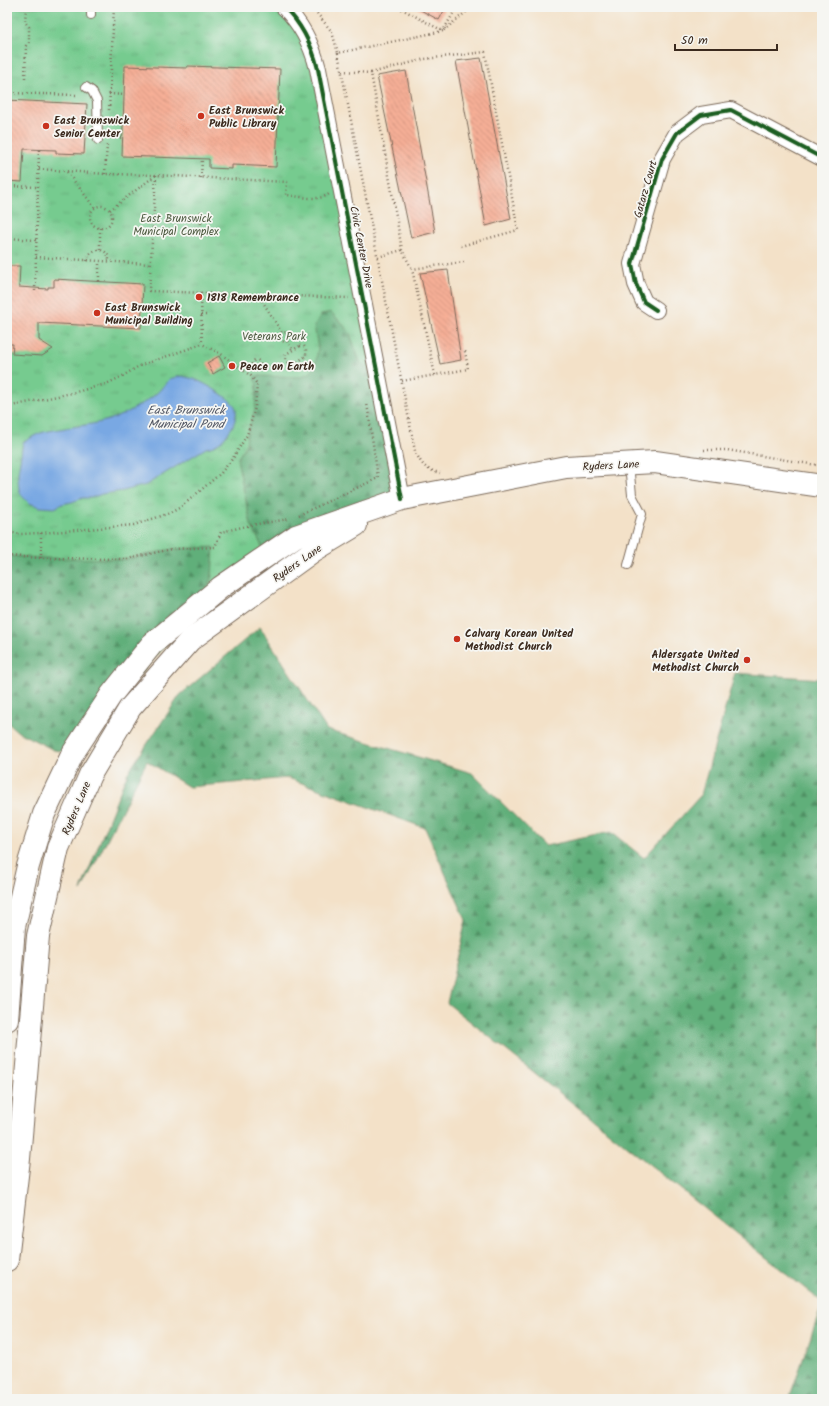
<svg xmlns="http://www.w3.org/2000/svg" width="829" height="1406" font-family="Kalam,sans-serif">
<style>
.forest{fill:url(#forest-firs);stroke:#4e6c4c}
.park{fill:url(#park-tufts);stroke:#587a56}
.water{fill:#79a8e3;stroke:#5a6980}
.building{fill:url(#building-back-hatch)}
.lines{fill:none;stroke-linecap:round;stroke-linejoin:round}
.service-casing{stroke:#7b6a5a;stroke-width:10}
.minor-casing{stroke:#7b6a5a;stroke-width:18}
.secondary-casing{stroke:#7b6a5a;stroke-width:24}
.path{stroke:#7b6a5a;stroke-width:2.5;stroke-dasharray:1 3;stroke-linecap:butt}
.service{stroke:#fff;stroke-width:8}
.minor{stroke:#fff;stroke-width:16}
.secondary{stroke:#fff;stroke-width:22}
.cycleway-casing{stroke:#f6f6f2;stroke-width:6}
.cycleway{stroke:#1b5e20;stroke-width:4}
.poi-dot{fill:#c8321e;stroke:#f6f6f2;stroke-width:1.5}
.labels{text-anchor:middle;stroke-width:3.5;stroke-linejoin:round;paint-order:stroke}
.poi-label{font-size:11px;font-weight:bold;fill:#3b2a1e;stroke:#f6f6f2;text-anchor:start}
.street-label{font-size:11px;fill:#3b2a1e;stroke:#f6f6f2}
.park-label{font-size:11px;fill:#4d5a40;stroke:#f6f6f2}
.water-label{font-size:12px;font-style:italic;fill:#515663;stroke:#f6f6f2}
</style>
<defs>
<pattern id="forest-firs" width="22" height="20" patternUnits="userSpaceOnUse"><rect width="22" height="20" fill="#60af7a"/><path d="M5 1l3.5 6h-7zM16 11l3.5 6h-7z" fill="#508f63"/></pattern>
<pattern id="park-tufts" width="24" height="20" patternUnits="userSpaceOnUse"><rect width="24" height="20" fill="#76cb8f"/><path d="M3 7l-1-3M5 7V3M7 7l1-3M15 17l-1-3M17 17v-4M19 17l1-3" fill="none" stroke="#67ae7b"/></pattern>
<pattern id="building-back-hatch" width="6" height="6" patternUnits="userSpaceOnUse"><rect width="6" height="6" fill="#f6af96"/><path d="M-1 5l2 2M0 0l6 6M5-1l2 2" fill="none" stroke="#c88f7a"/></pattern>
</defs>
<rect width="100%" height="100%" fill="#f6f6f2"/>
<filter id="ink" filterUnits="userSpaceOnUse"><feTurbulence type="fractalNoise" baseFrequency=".025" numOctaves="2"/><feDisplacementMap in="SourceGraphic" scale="8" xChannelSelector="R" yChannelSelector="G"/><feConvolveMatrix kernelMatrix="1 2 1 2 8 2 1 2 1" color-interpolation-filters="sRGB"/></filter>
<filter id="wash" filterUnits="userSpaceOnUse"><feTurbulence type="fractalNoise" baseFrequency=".012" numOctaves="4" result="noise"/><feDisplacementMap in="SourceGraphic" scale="16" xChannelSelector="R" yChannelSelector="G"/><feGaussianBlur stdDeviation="0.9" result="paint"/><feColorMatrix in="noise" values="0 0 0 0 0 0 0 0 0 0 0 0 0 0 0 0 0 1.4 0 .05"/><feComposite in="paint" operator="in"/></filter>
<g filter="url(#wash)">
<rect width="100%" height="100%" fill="#f3e1c8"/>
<g class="forest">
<path d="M331,312L349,331L360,362L379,381L402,499L267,556L251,525L237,459L246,445L213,374L278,376L318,348L314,326L322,314Z"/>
<path d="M215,547L212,576L201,604L73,753L54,750L18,732L7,722V556L41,558L127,559L172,549Z"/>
<path d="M260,627L327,730L472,773L545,846L611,832L644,858L701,795L735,673L822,679V1302L447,1003L466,920L425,828L288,778L189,787L147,761L81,891L82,887L127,774L180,695Z"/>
<path d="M822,1305V1399H789Z"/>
</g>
<path class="park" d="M7,7H284L304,31L379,381L360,362L349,331L331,312L322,314L314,326L318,348L315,367L310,373L301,377L256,376L254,379L257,384L255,408L247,435L246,445L237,459L251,525L267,556L201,604L212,576L214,547L172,549L127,559L41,558L9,556V533L7,532Z"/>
<path class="water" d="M182,376C186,377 190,378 194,379C203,382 235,400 236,409C237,415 234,426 230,430C224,440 218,446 206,448L146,485L123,491L102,494L91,498H83L72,502L62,504L55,508L40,507L29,503L22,496L19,490L18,479V473L23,442C29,440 31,437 36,435C41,432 49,431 54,430C86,424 109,425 138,406C145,402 152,398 158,392C168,382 166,378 182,376Z"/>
<g id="blocks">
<g class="building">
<path d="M415,7H446L439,20Z"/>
<path d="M481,58L511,219L486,226L456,61Z"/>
<path d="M125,66L187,68V66L280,69L276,167L232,165V169L209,168V159L122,156Z"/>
<path d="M406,71L435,232L411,238L377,76Z"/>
<path d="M7,100L87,104L84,154L56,153V150L24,149L22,182L7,181Z"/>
<path d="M7,266H20L19,287L48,289V287H54V279L143,284L141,328L39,323V340L53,349L42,356L12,354L13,344H7Z"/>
<path d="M448,270L461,360L440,364L420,273Z"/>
<path d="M219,356L225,367L213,374L207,363Z"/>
</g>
</g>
</g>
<g filter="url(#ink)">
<use href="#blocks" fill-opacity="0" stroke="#7b6a5a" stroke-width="1"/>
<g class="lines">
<g class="service-casing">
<g id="service">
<path d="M91,15V7"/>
<path d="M86,87L92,91L97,101L98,140"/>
<path d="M628,565L642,514L632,495L629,464"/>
</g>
</g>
<g class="minor-casing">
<g id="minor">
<path d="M284,7C302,24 312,45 318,69L402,499"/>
<path d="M656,310L644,302L636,284L632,264L662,159L677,133L701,115L731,110L822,158"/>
</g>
</g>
<g class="secondary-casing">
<g id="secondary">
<path d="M7,1020L14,927L28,866L44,814L73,753L111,695L152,644L221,587L296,536L402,499L566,467L655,462L822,486"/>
<path d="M7,1260L19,1159L38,936L58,848L90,775L130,708L190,640L313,551L356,525"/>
</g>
</g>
<g class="path">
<path d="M312,7L332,32L338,53L443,31L457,7"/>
<path d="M398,7L443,31L472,7"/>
<path d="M338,53L415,451C422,465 424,469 440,473"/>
<path d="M342,71L371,73L402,250"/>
<path d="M371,73L425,59L485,52L518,230L461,246"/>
<path d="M25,78L26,46L29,43V27L25,22L26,7"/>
<path d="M7,93L79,95"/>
<path d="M109,94L124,95"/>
<path d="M109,110L114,7"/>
<path d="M108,137L122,138"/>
<path d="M39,169L105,174L156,175L287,182L286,195C298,196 319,202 329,194"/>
<path d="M67,172L95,208"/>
<path d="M105,174L107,145"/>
<path d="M156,175L149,291L349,298"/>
<path d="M201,178L202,159"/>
<path d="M7,186L38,187"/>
<circle cx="101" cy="217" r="11"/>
<path d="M110,210L156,175"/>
<path d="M100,228V249"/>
<path d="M201,232V210"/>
<path d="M7,238L36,240"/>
<path d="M36,257L150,264"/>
<path d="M378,257L402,250L412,269"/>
<path d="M87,261C89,246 110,246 109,262"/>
<path d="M99,281V262"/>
<path d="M35,291L39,149"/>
<path d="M201,292L202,344"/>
<path d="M258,294L282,333"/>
<path d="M201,315H209"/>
<circle cx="285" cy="337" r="4.5"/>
<path d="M287,341L293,350"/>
<path d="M300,346H304L306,349V356L293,365C287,364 285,360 286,354Z"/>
<circle cx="256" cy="364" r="4"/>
<path d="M435,375L412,269L464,262"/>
<path d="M402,381L468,369L465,351"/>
<path d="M7,407L76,392L106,384L121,377L139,366L202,344L221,354L251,376L257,384L255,408L247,435L233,458L221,473L181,507L170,513L134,525L41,533L20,534L7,532"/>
<path d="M704,450H727L822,466"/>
<path d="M299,515L378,478L367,403"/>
<path d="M7,556L41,558L127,559L172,549L215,547L221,532L251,525L289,519"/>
<path d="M41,558V533"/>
</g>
<use href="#service" class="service"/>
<use href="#minor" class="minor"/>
<use href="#secondary" class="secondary"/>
<g class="cycleway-casing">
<g id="cycleway">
<path d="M284,7C302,24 312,45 318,69L402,499"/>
<path d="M656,310L644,302L636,284L632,264L662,159L677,133L701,115L731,110L822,158"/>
</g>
</g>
<use href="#cycleway" class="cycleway"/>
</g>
</g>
<g class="poi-dot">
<circle cx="201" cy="116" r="4"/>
<circle cx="46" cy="126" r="4"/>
<circle cx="199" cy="297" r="4"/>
<circle cx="97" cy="313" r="4"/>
<circle cx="232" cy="366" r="4"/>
<circle cx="457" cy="639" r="4"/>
<circle cx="747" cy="660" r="4"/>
</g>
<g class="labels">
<g class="poi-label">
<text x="209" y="114">East Brunswick<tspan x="209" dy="13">Public Library</tspan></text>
<text x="54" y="124">East Brunswick<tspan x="54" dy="13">Senior Center</tspan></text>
<text x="207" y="301">1818 Remembrance</text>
<text x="105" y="311">East Brunswick<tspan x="105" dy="13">Municipal Building</tspan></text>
<text x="240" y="370">Peace on Earth</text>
<text x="465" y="637">Calvary Korean United<tspan x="465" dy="13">Methodist Church</tspan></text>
<text x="739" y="658" text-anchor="end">Aldersgate United<tspan x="739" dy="13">Methodist Church</tspan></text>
</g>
<g class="street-label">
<text transform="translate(645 189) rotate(-74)" y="4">Gatarz Court</text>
<text transform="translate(362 247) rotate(79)" y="4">Civic Center Drive</text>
<text transform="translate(611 465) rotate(-3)" y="4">Ryders Lane</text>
<text transform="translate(297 563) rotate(-35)" y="4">Ryders Lane</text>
<text transform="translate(76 808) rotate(-67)" y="4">Ryders Lane</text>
</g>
<g class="park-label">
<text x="176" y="222">East Brunswick<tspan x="176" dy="13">Municipal Complex</tspan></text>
<text x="274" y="340">Veterans Park</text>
</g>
<g class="water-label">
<text x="186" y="414">East Brunswick<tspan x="186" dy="14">Municipal Pond</tspan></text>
</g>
</g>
<rect width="829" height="1406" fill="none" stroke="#f6f6f2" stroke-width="24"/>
<path d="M675 44v6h102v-6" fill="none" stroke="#3b2a1e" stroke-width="2"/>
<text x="681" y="44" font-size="12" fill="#3b2a1e" stroke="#f6f6f2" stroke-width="3" paint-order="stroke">50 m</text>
</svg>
